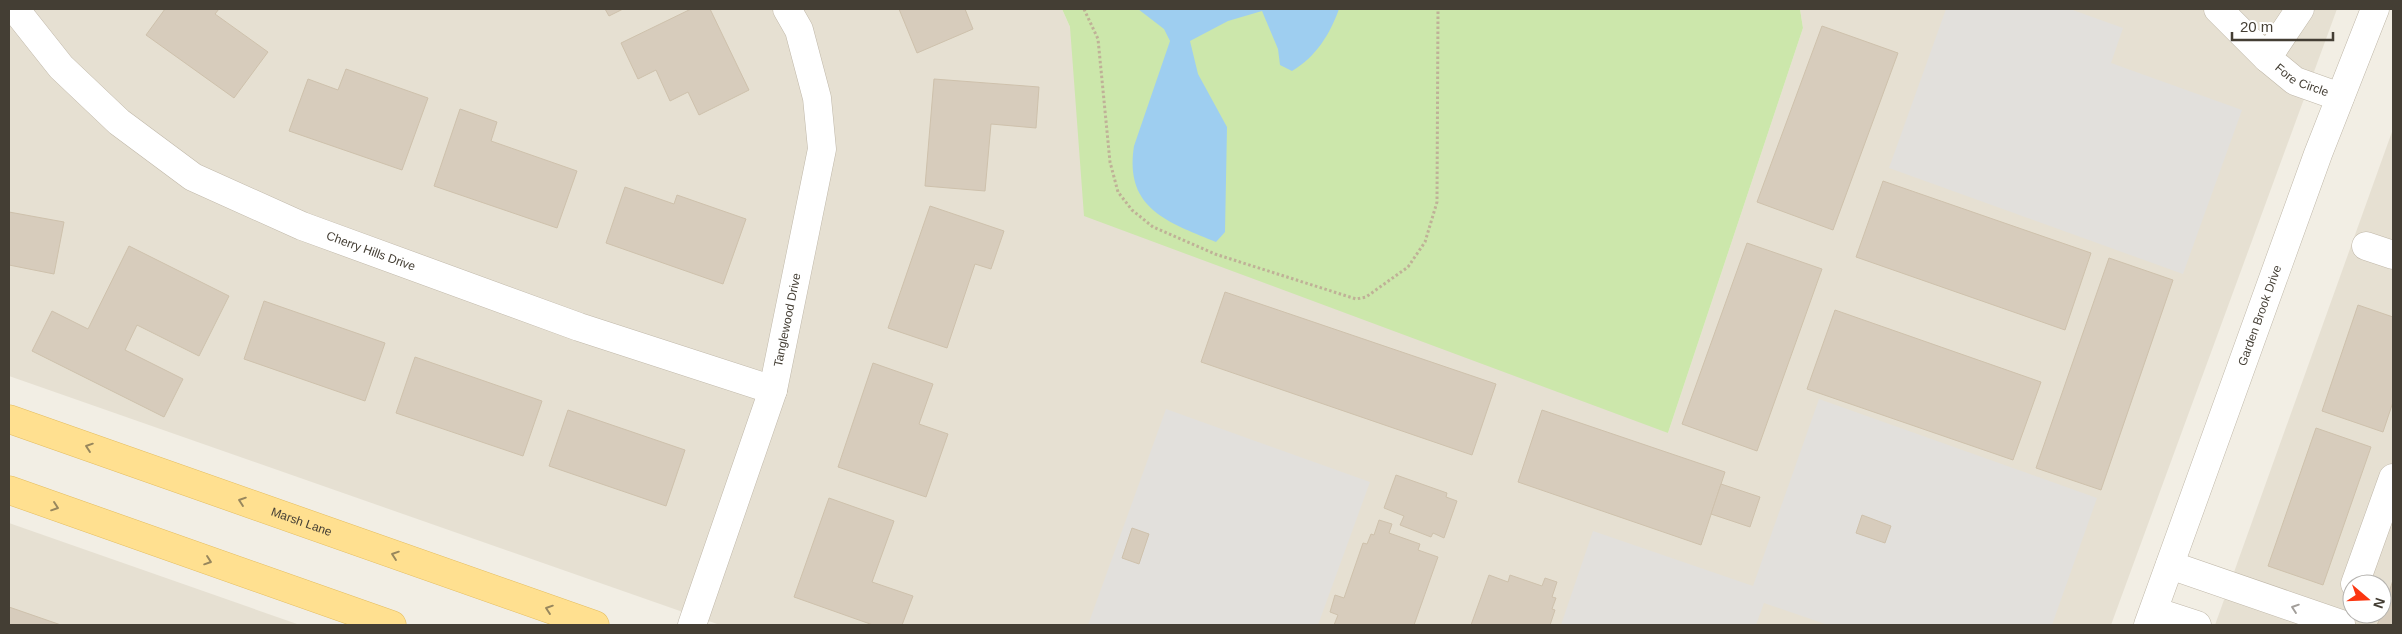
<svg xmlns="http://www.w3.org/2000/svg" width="2402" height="634" font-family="Helvetica,sans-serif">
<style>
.residential{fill:#e6e0d2;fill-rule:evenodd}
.green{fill:#cce7ab}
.parking{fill:#e2e0dc}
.water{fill:#9ecef0}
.building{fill:#d7ccbc;stroke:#cec1ac}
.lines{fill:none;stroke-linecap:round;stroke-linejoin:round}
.minor-casing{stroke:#c0b8a9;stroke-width:29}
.major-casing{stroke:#e4bd60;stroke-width:29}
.path{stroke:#bfb197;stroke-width:3;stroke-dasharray:2.5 2.5;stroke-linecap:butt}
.minor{stroke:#fff;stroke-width:28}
.major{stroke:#ffe090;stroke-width:28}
.oneway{stroke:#98875d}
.oneway2{stroke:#a29e9a}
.labels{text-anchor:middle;stroke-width:5;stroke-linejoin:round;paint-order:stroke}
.street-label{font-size:12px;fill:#443e34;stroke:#fff}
</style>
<rect width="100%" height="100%" fill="#f2eee4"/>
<g class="residential">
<path d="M9,9H1062L1070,27L1668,433L1803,28L1800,9H2337L2111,625H720L9,376Z"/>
<path d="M2393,129V625H2215ZM2352,584H2382V614H2352Z"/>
<path d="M9,523L300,625H9Z"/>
</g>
<path class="green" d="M1062,9H1800L1803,28L1668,433L1084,216L1070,27Z"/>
<g class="parking">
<path d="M1946,9H2070L2123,28L2111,63L2242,110L2183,274L1889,168Z"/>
<path d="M1819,399L2097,498L2052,625H1828L1764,603L1756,625H1561L1593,531L1753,586Z"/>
<path d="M1166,409L1370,482L1318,625H1088Z"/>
</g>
<path class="water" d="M1138,9H1339C1330,34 1316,57 1292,71L1280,65L1278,49L1262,11L1228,21L1190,41L1198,74L1227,127L1225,232L1216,242C1168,222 1124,209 1134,146L1170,41L1164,29Z"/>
<g class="building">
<path d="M165,9H219L215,14L268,52L234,98L146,35Z"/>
<path d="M605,9H623L609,16Z"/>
<path d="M691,9H710L749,90L699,115L688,92L670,101L656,70L638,79L621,43Z"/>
<path d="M899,9H965L973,29L917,53Z"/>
<path d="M1822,26L1898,53L1833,230L1757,202Z"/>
<path d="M346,69L428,98L402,170L289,131L308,79L338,90Z"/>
<path d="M934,79L1039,87L1036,128L991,124L985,191L925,186Z"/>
<path d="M460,109L497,122L491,141L577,171L557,228L434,186Z"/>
<path d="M1883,181L2091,253L2065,330L1856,257Z"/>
<path d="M625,187L674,204L677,195L746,219L723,284L606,243Z"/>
<path d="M930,206L1004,231L991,269L975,264L947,348L888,328Z"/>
<path d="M9,212L64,222L54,274L9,265Z"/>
<path d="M1747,243L1822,269L1757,451L1682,424Z"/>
<path d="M129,246L229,296L199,356L137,325L125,350L183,379L164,417L32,351L52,311L88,329Z"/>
<path d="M2109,258L2173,280L2101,490L2036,468Z"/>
<path d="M1225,292L1496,384L1472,455L1201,362Z"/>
<path d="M264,301L385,343L365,401L244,359Z"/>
<path d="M2358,305L2393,317V402L2383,432L2322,411Z"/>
<path d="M1835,310L2041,382L2013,460L1807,389Z"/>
<path d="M415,357L542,401L523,456L396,413Z"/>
<path d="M873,363L933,384L919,424L948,434L926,497L838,467Z"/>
<path d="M568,410L685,450L666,506L549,466Z"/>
<path d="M1542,410L1725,472L1701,545L1518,482Z"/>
<path d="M2316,428L2371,447L2323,585L2268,566Z"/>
<path d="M1396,475L1447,493L1446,497L1457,501L1444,538L1433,533L1431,537L1400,525L1404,516L1384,508Z"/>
<path d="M1721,484L1760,497L1750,527L1711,514Z"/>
<path d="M829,498L894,521L872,582L913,596L902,625H873L794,597Z"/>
<path d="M1862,515L1891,526L1885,543L1856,533Z"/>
<path d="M1379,520L1392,524L1389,533L1420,544L1418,550L1438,557L1414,625H1334L1338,615L1330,612L1335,595L1344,598L1363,543L1367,544L1371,534L1374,535Z"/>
<path d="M1132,528L1149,534L1139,564L1122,558Z"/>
<path d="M1489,575L1508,582L1510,575L1542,586L1545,578L1557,582L1552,597L1556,598L1552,609L1555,610L1550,625H1471Z"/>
<path d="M2393,580V625H2377L2382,614Z"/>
<path d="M9,607L61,625H9Z"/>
</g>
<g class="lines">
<g class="minor-casing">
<g id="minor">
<path id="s1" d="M15,9L61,67L119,122L193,177L302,226L579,327L773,390"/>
<path d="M2218,9L2267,58"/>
<path id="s2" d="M2300,9L2267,58L2295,81L2340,97"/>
<path d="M2366,246L2393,255"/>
<path d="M2170,565L2341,624"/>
<path d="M2355,584L2393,478"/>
<path d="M2154,611L2197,625"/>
<path id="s3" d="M692,625L773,390L822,149L817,98L799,30L787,9"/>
<path id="s4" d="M2148,625L2318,154L2375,9"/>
</g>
</g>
<g class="major-casing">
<g id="major">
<path id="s5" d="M9,419L595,625"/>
<path d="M9,490L392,625"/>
</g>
</g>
<path class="path" d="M1084,9L1098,39L1110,162L1118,192L1132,210L1153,227L1215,254L1356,299L1366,297L1408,267L1425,242L1437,202L1438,9"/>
<use href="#minor" class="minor"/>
<use href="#major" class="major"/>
</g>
<defs><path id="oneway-chevron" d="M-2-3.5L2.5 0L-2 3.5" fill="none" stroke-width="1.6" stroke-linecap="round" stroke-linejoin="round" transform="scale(1.25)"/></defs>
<g class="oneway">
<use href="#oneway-chevron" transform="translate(89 447) rotate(-161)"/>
<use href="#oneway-chevron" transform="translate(242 501) rotate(-161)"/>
<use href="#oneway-chevron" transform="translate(55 507) rotate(19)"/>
<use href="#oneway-chevron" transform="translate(395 555) rotate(-161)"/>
<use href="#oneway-chevron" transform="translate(208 561) rotate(19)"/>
<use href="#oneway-chevron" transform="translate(549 609) rotate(-161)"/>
</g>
<use class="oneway2" href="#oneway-chevron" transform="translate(2295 608) rotate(-161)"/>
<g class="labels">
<g class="street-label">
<text dy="4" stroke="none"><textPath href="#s2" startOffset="101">Fore Circle</textPath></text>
<text dy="4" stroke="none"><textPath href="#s1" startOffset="439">Cherry Hills Drive</textPath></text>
<text dy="4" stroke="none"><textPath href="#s4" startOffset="329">Garden Brook Drive</textPath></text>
<text dy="4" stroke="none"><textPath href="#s3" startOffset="320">Tanglewood Drive</textPath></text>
<text dy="4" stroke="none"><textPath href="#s5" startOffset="310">Marsh Lane</textPath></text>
</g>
</g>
<rect width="2402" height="634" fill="none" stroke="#443e34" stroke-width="20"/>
<g transform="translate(2367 599) rotate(109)"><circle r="24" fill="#ffffff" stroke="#b4b2ae"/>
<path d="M0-4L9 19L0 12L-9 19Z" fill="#fb3611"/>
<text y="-8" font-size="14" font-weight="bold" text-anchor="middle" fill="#443e34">N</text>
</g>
<path d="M2232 32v8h101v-8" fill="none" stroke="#443e34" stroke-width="2.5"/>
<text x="2240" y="32" font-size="15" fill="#443e34" stroke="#ffffff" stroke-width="4" paint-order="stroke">20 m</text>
</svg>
